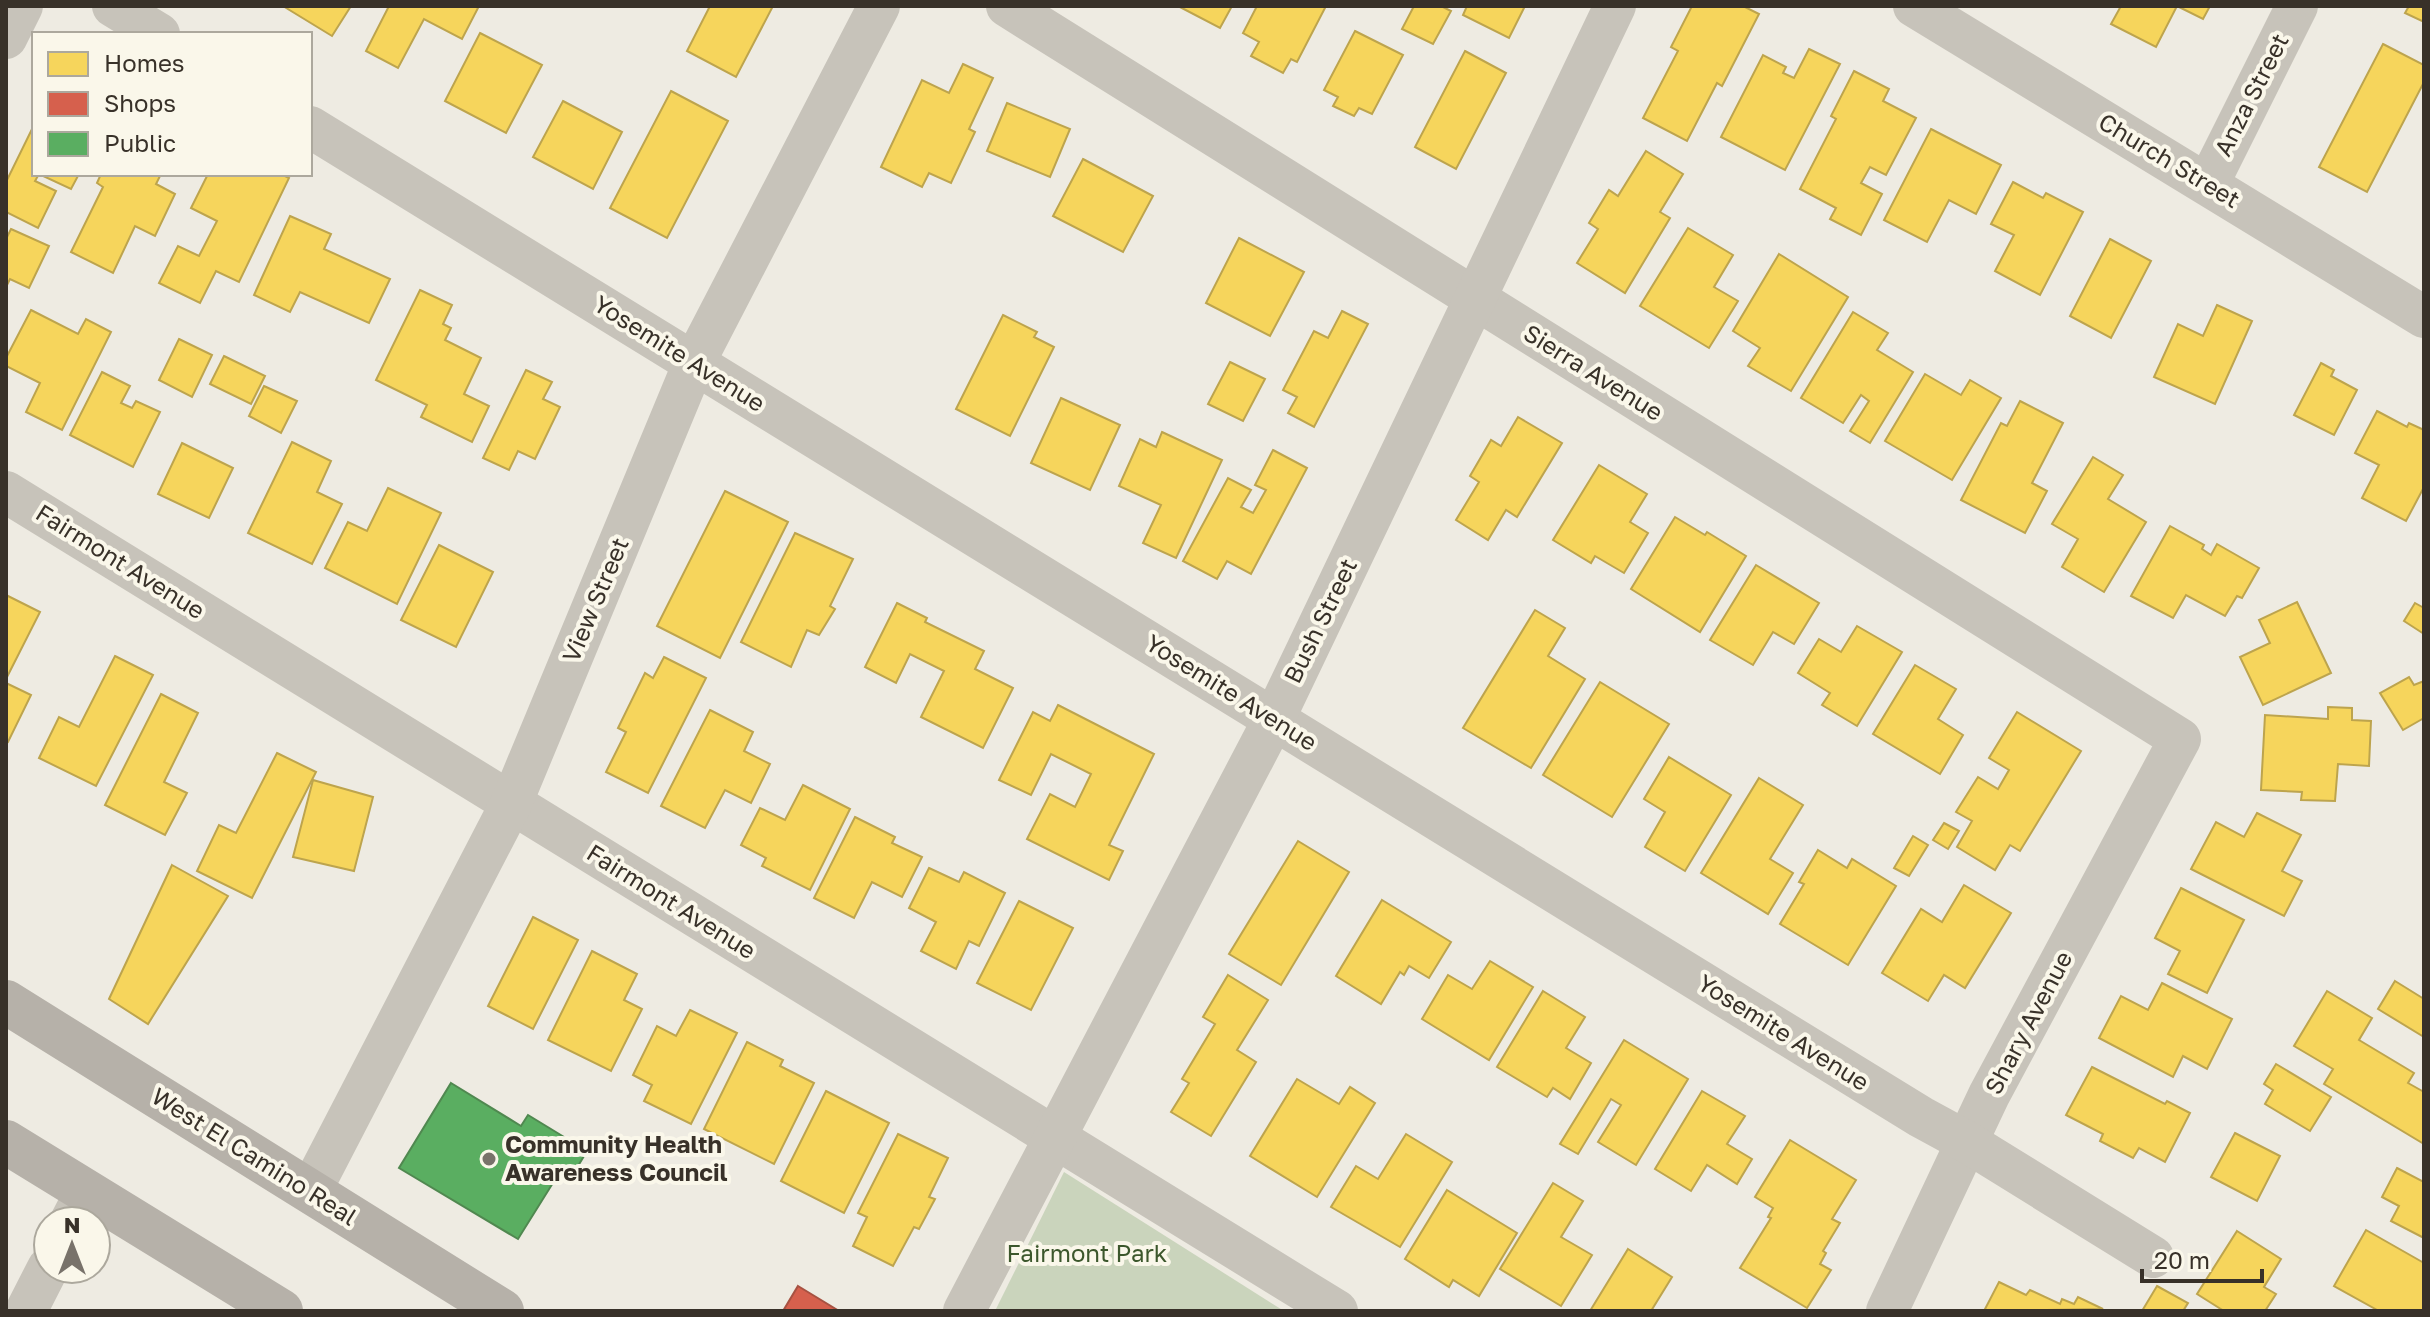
<svg xmlns="http://www.w3.org/2000/svg" width="2430" height="1317" font-family="'Golos Text',sans-serif">
<style>
.green{fill:#cad4bc}
.homes{fill:#f6d55c;stroke:#bda44d;stroke-width:2}
.shops{fill:#d6604d;stroke:#a75242;stroke-width:2}
.public{fill:#5aae61;stroke:#508850;stroke-width:2}
.lines{fill:none;stroke-linecap:round;stroke-linejoin:round}
.street{stroke:#c7c3ba;stroke-width:42}
.primary{stroke:#b6b1a9;stroke-width:44}
.poi-dot{fill:#78726a;stroke:#faf7ea;stroke-width:3}
.labels{text-anchor:middle;stroke-width:8;stroke-linejoin:round;paint-order:stroke}
.street-label{font-size:24px;fill:#383129;stroke:#faf7ea}
.poi-label{font-size:24px;font-weight:bold;fill:#383129;stroke:#faf7ea;text-anchor:start}
.park-label{font-size:24px;fill:#3c572c;stroke:#faf7ea}
</style>
<rect width="100%" height="100%" fill="#eeebe2"/>
<path class="green" d="M1064,1172L1284,1311H995Z"/>
<g class="homes">
<path d="M283,6H351L332,36Z"/>
<path d="M389,6H479L462,39L424,19L398,68L366,51Z"/>
<path d="M710,6H773L736,77L687,51Z"/>
<path d="M1178,6H1232L1220,28Z"/>
<path d="M1257,6H1326L1297,62L1291,59L1283,73L1251,56L1259,42L1243,33Z"/>
<path d="M1414,6H1441L1451,11L1433,44L1402,29Z"/>
<path d="M1467,6H1525L1509,38L1463,15Z"/>
<path d="M1692,6H1743L1759,14L1722,86L1717,83L1687,141L1643,118L1678,51L1671,47Z"/>
<path d="M2121,6H2177L2156,47L2111,24Z"/>
<path d="M2177,6H2210L2203,19Z"/>
<path d="M2409,6H2424V22L2405,13Z"/>
<path d="M1355,31L1403,55L1372,114L1359,108L1354,116L1333,106L1338,97L1324,90Z"/>
<path d="M480,33L542,65L506,133L445,101Z"/>
<path d="M2383,44L2424,65V82L2367,192L2319,167Z"/>
<path d="M1809,49L1840,64L1785,170L1721,137L1763,55L1786,67L1783,73L1794,78Z"/>
<path d="M1465,51L1506,73L1456,169L1415,147Z"/>
<path d="M963,64L993,78L969,129L975,132L951,183L929,173L922,187L881,167L922,80L949,93Z"/>
<path d="M1854,71L1889,89L1883,101L1916,118L1886,175L1870,167L1861,183L1882,194L1861,235L1830,219L1836,208L1800,189L1836,119L1831,116Z"/>
<path d="M671,91L728,121L667,238L610,208Z"/>
<path d="M563,101L622,132L593,189L533,157Z"/>
<path d="M1007,103L1070,129L1050,177L987,151Z"/>
<path d="M34,125V174H79L71,189L39,174L35,181L56,191L38,228L6,212V182Z"/>
<path d="M1931,129L2001,165L1976,214L1949,200L1927,242L1884,220Z"/>
<path d="M1646,151L1683,174L1660,212L1670,218L1625,293L1577,263L1598,229L1589,223L1609,190L1618,196Z"/>
<path d="M1083,159L1153,196L1123,252L1053,216Z"/>
<path d="M101,174H161L156,184L175,194L155,236L135,226L113,273L71,252L103,187L97,183Z"/>
<path d="M208,174H281L289,178L239,282L216,271L200,303L159,283L178,246L199,256L217,221L191,208Z"/>
<path d="M2013,182L2043,198L2046,193L2083,212L2040,295L1995,271L2014,235L1991,224Z"/>
<path d="M290,216L331,234L324,249L390,279L369,323L300,292L290,312L254,295Z"/>
<path d="M1688,228L1733,255L1714,287L1738,301L1709,348L1640,306Z"/>
<path d="M11,229L49,246L29,288L10,279L6,287V239Z"/>
<path d="M1239,238L1304,272L1270,336L1206,303Z"/>
<path d="M2110,239L2151,261L2111,338L2070,316Z"/>
<path d="M1779,254L1848,297L1791,391L1748,366L1760,348L1733,331Z"/>
<path d="M420,290L452,305L443,324L451,328L445,340L481,358L464,394L489,406L472,442L421,417L427,405L376,380Z"/>
<path d="M2217,305L2252,321L2215,404L2154,377L2178,324L2203,336Z"/>
<path d="M31,310L78,334L86,319L111,332L62,430L26,412L40,383L6,366V358Z"/>
<path d="M1342,311L1368,324L1314,427L1288,413L1297,397L1283,390L1314,331L1328,338Z"/>
<path d="M1853,312L1888,333L1877,350L1913,372L1870,443L1850,431L1869,401L1861,395L1843,423L1801,398Z"/>
<path d="M1003,315L1037,332L1034,337L1054,347L1010,436L956,409Z"/>
<path d="M179,339L212,355L192,397L159,380Z"/>
<path d="M224,356L265,376L251,404L210,384Z"/>
<path d="M1230,362L1265,379L1243,421L1208,404Z"/>
<path d="M2321,363L2334,370L2331,376L2357,390L2334,435L2294,415Z"/>
<path d="M526,370L552,382L543,399L560,407L535,459L518,451L509,470L483,458Z"/>
<path d="M102,372L130,386L121,403L132,408L136,401L160,412L133,467L70,435Z"/>
<path d="M1925,374L1961,395L1970,380L2001,398L1952,480L1885,441Z"/>
<path d="M264,386L297,401L281,433L249,416Z"/>
<path d="M1061,398L1120,425L1090,490L1031,463Z"/>
<path d="M2020,401L2063,423L2032,483L2047,491L2025,533L1961,500L2001,423L2007,426Z"/>
<path d="M2377,411L2407,427L2409,423L2424,430V487L2406,521L2362,498L2379,465L2355,453Z"/>
<path d="M1518,417L1562,443L1517,517L1506,510L1488,540L1456,520L1479,482L1470,476L1491,440L1501,446Z"/>
<path d="M1162,432L1222,460L1176,558L1143,543L1161,505L1119,486L1140,439L1156,447Z"/>
<path d="M292,442L331,461L317,492L342,504L312,564L248,533Z"/>
<path d="M182,443L233,468L209,518L158,494Z"/>
<path d="M1273,450L1307,468L1251,574L1227,561L1217,579L1183,561L1228,478L1251,490L1241,507L1253,513L1266,490L1255,485Z"/>
<path d="M2093,457L2123,475L2108,499L2146,522L2104,592L2062,567L2078,539L2052,524Z"/>
<path d="M1599,465L1647,494L1630,522L1648,533L1624,573L1595,556L1591,563L1553,540Z"/>
<path d="M388,488L441,513L397,604L325,568L348,522L367,531Z"/>
<path d="M725,491L788,522L720,658L657,626Z"/>
<path d="M1675,517L1705,535L1707,532L1746,556L1700,632L1631,589Z"/>
<path d="M2170,526L2204,545L2202,549L2211,555L2217,544L2259,568L2242,598L2237,596L2225,616L2186,595L2173,618L2131,596Z"/>
<path d="M795,533L853,559L830,606L835,609L819,635L807,630L791,667L741,642Z"/>
<path d="M439,545L493,572L456,647L401,620Z"/>
<path d="M1756,565L1819,603L1794,644L1773,632L1753,665L1710,640Z"/>
<path d="M6,595L40,612L6,679Z"/>
<path d="M2297,602L2331,673L2263,705L2240,657L2270,643L2259,620Z"/>
<path d="M897,603L927,618L925,622L984,651L975,669L1013,688L983,748L921,717L944,671L910,654L896,683L865,667Z"/>
<path d="M2415,603L2424,608V634L2404,621Z"/>
<path d="M1535,610L1565,628L1548,656L1585,679L1531,768L1463,728Z"/>
<path d="M1857,626L1902,652L1857,726L1822,705L1830,693L1798,673L1819,639L1841,652Z"/>
<path d="M115,656L153,675L96,786L39,758L59,717L79,727Z"/>
<path d="M664,657L706,678L648,793L606,772L626,732L618,728L645,673L653,678Z"/>
<path d="M1915,665L1956,689L1938,719L1963,735L1940,774L1873,734Z"/>
<path d="M2409,677L2414,685L2424,681V718L2403,730L2380,693Z"/>
<path d="M1600,682L1669,724L1612,817L1543,775Z"/>
<path d="M6,683L31,695L8,742L6,741Z"/>
<path d="M161,694L198,713L164,782L187,793L165,835L105,805Z"/>
<path d="M1058,705L1154,754L1109,845L1123,851L1109,880L1027,839L1050,794L1075,807L1091,774L1051,754L1031,795L999,780L1033,712L1050,721Z"/>
<path d="M2328,707L2352,708V720L2371,721L2369,766L2338,764L2335,801L2301,800L2302,792L2261,790L2265,715L2328,719Z"/>
<path d="M710,710L753,732L744,751L770,764L751,803L725,790L705,828L661,806Z"/>
<path d="M2017,712L2081,751L2020,851L2010,845L1995,870L1957,847L1972,821L1956,812L1978,777L1998,789L2009,770L1989,758Z"/>
<path d="M277,753L316,772L252,898L197,871L219,825L236,833Z"/>
<path d="M1669,757L1731,795L1685,871L1645,847L1665,812L1644,799Z"/>
<path d="M1759,778L1803,805L1770,859L1793,873L1768,914L1701,873Z"/>
<path d="M313,780L373,797L354,871L293,857Z"/>
<path d="M803,785L850,809L810,890L762,866L766,858L741,845L760,808L785,820Z"/>
<path d="M2257,813L2301,835L2282,871L2302,881L2284,916L2191,869L2216,822L2244,837Z"/>
<path d="M855,817L895,837L892,843L922,857L902,897L872,882L854,918L814,898Z"/>
<path d="M1944,823L1959,831L1948,849L1933,840Z"/>
<path d="M1913,836L1928,845L1909,876L1894,868Z"/>
<path d="M1298,841L1349,872L1281,985L1229,954Z"/>
<path d="M1818,850L1847,868L1852,859L1896,886L1848,965L1780,924L1804,884L1799,882Z"/>
<path d="M172,865L228,896L148,1024L109,999Z"/>
<path d="M929,868L959,882L964,872L1005,893L979,946L969,941L956,969L921,951L936,922L909,908Z"/>
<path d="M1964,885L2011,913L1965,988L1944,975L1928,1001L1882,973L1921,909L1942,922Z"/>
<path d="M2181,888L2244,920L2207,993L2168,974L2180,951L2155,938Z"/>
<path d="M1382,900L1451,942L1429,978L1409,966L1404,975L1400,972L1381,1004L1336,976Z"/>
<path d="M1019,901L1073,928L1031,1010L977,983Z"/>
<path d="M533,917L578,940L533,1029L488,1006Z"/>
<path d="M592,951L637,974L624,1000L642,1009L611,1071L548,1040Z"/>
<path d="M1490,961L1533,987L1489,1060L1422,1019L1448,975L1472,989Z"/>
<path d="M1228,975L1268,1000L1237,1050L1256,1062L1211,1136L1171,1112L1189,1083L1182,1079L1215,1024L1203,1017Z"/>
<path d="M2395,981L2424,999V1037L2378,1009Z"/>
<path d="M2162,983L2232,1019L2207,1069L2183,1056L2173,1077L2099,1038L2121,996L2148,1010Z"/>
<path d="M1543,991L1585,1017L1566,1048L1591,1063L1570,1099L1553,1088L1547,1097L1497,1067Z"/>
<path d="M2327,991L2372,1018L2359,1040L2414,1073L2408,1083L2424,1092V1144L2324,1084L2333,1069L2294,1046Z"/>
<path d="M690,1010L737,1033L691,1124L644,1101L652,1085L633,1075L657,1026L676,1036Z"/>
<path d="M1624,1040L1688,1079L1636,1165L1598,1142L1621,1105L1611,1099L1578,1154L1560,1144Z"/>
<path d="M747,1042L783,1060L780,1066L814,1083L774,1164L704,1129Z"/>
<path d="M2276,1064L2331,1097L2310,1131L2265,1104L2273,1090L2264,1084Z"/>
<path d="M2092,1067L2165,1104L2167,1101L2190,1113L2165,1162L2139,1148L2133,1158L2100,1141L2103,1134L2066,1115Z"/>
<path d="M1297,1079L1339,1104L1350,1087L1375,1103L1317,1197L1250,1156Z"/>
<path d="M826,1091L889,1123L844,1213L781,1181Z"/>
<path d="M1702,1091L1745,1116L1727,1144L1752,1159L1737,1184L1707,1165L1691,1191L1655,1169Z"/>
<path d="M2235,1133L2280,1156L2257,1201L2211,1177Z"/>
<path d="M898,1134L948,1158L929,1197L935,1199L919,1229L914,1227L893,1266L853,1246L867,1217L858,1213Z"/>
<path d="M1406,1134L1452,1162L1400,1247L1331,1207L1356,1166L1378,1179Z"/>
<path d="M1790,1140L1856,1180L1832,1219L1840,1223L1823,1251L1826,1253L1820,1264L1831,1270L1807,1308L1740,1268L1771,1218L1768,1217L1773,1208L1755,1197Z"/>
<path d="M2397,1168L2424,1182V1238L2391,1221L2399,1206L2382,1197Z"/>
<path d="M1553,1183L1583,1201L1561,1237L1592,1255L1561,1306L1500,1269Z"/>
<path d="M1447,1190L1517,1233L1479,1296L1453,1280L1449,1287L1405,1259Z"/>
<path d="M2366,1230L2424,1263V1311H2379L2334,1286Z"/>
<path d="M2237,1231L2281,1259L2264,1287L2276,1294L2265,1311H2224L2197,1294Z"/>
<path d="M1628,1249L1672,1277L1651,1311H1590Z"/>
<path d="M1999,1282L2026,1295L2030,1290L2060,1304L2062,1299L2074,1304L2078,1297L2103,1309L1984,1311Z"/>
<path d="M2157,1286L2188,1303L2183,1311H2142Z"/>
</g>
<path class="shops" d="M798,1286L839,1311H783Z"/>
<path class="public" d="M451,1083L521,1126L528,1115L587,1151L572,1176L561,1170L518,1239L399,1168Z"/>
<g class="lines">
<g class="street">
<path d="M113,6L159,34"/>
<path d="M1007,6L2180,739L1989,1095L1887,1311"/>
<path d="M1914,6L2424,317"/>
<path d="M6,38L22,6"/>
<path d="M310,127L1921,1117L1967,1142L2153,1257"/>
<path d="M2208,184L2297,6"/>
<path d="M6,492L1337,1311"/>
<path d="M310,1192L511,804L694,363L879,6"/>
<path d="M71,1221L86,1192"/>
<path d="M26,1311L48,1268"/>
<path d="M964,1311L1274,719L1615,6"/>
</g>
<g class="primary">
<path d="M6,1002L502,1311"/>
<path d="M6,1142L281,1311"/>
</g>
</g>
<circle class="poi-dot" cx="489" cy="1159" r="8"/>
<g class="labels">
<g class="street-label">
<text transform="translate(2252 95) rotate(-63)" y="8">Anza Street</text>
<text transform="translate(2169 161) rotate(31)" y="8">Church Street</text>
<text transform="translate(679 354) rotate(32)" y="8">Yosemite Avenue</text>
<text transform="translate(1593 373) rotate(32)" y="8">Sierra Avenue</text>
<text transform="translate(120 562) rotate(32)" y="8">Fairmont Avenue</text>
<text transform="translate(596 600) rotate(-67)" y="8">View Street</text>
<text transform="translate(1321 621) rotate(-64)" y="8">Bush Street</text>
<text transform="translate(1231 693) rotate(32)" y="8">Yosemite Avenue</text>
<text transform="translate(671 902) rotate(32)" y="8">Fairmont Avenue</text>
<text transform="translate(2029 1023) rotate(-62)" y="8">Shary Avenue</text>
<text transform="translate(1783 1033) rotate(32)" y="8">Yosemite Avenue</text>
<text transform="translate(254 1157) rotate(32)" y="8">West El Camino Real</text>
</g>
<g class="poi-label">
<text x="505" y="1153">Community Health<tspan x="505" dy="28">Awareness Council</tspan></text>
</g>
<g class="park-label">
<text x="1087" y="1262">Fairmont Park</text>
</g>
</g>
<rect width="2430" height="1317" fill="none" stroke="#383129" stroke-width="16"/>
<rect x="32" y="32" width="280" height="144" fill="#faf7ea" stroke="#aca89d" stroke-width="2"/>
<rect x="48" y="52" width="40" height="24" fill="#f6d55c" stroke="#aca89d" stroke-width="2"/>
<text x="104" y="72" font-size="24" fill="#383129">Homes</text>
<rect x="48" y="92" width="40" height="24" fill="#d6604d" stroke="#aca89d" stroke-width="2"/>
<text x="104" y="112" font-size="24" fill="#383129">Shops</text>
<rect x="48" y="132" width="40" height="24" fill="#5aae61" stroke="#aca89d" stroke-width="2"/>
<text x="104" y="152" font-size="24" fill="#383129">Public</text>
<g transform="translate(72 1245)"><circle r="38" fill="#faf7ea" stroke="#aca89d" stroke-width="2"/>
<path d="M0-6L14 30L0 20L-14 30Z" fill="#78726a"/>
<text y="-12" font-size="22" font-weight="bold" text-anchor="middle" fill="#383129">N</text>
</g>
<path d="M2142 1269v12h120v-12" fill="none" stroke="#383129" stroke-width="4"/>
<text x="2154" y="1269" font-size="24" fill="#383129" stroke="#faf7ea" stroke-width="6" paint-order="stroke">20 m</text>
</svg>
